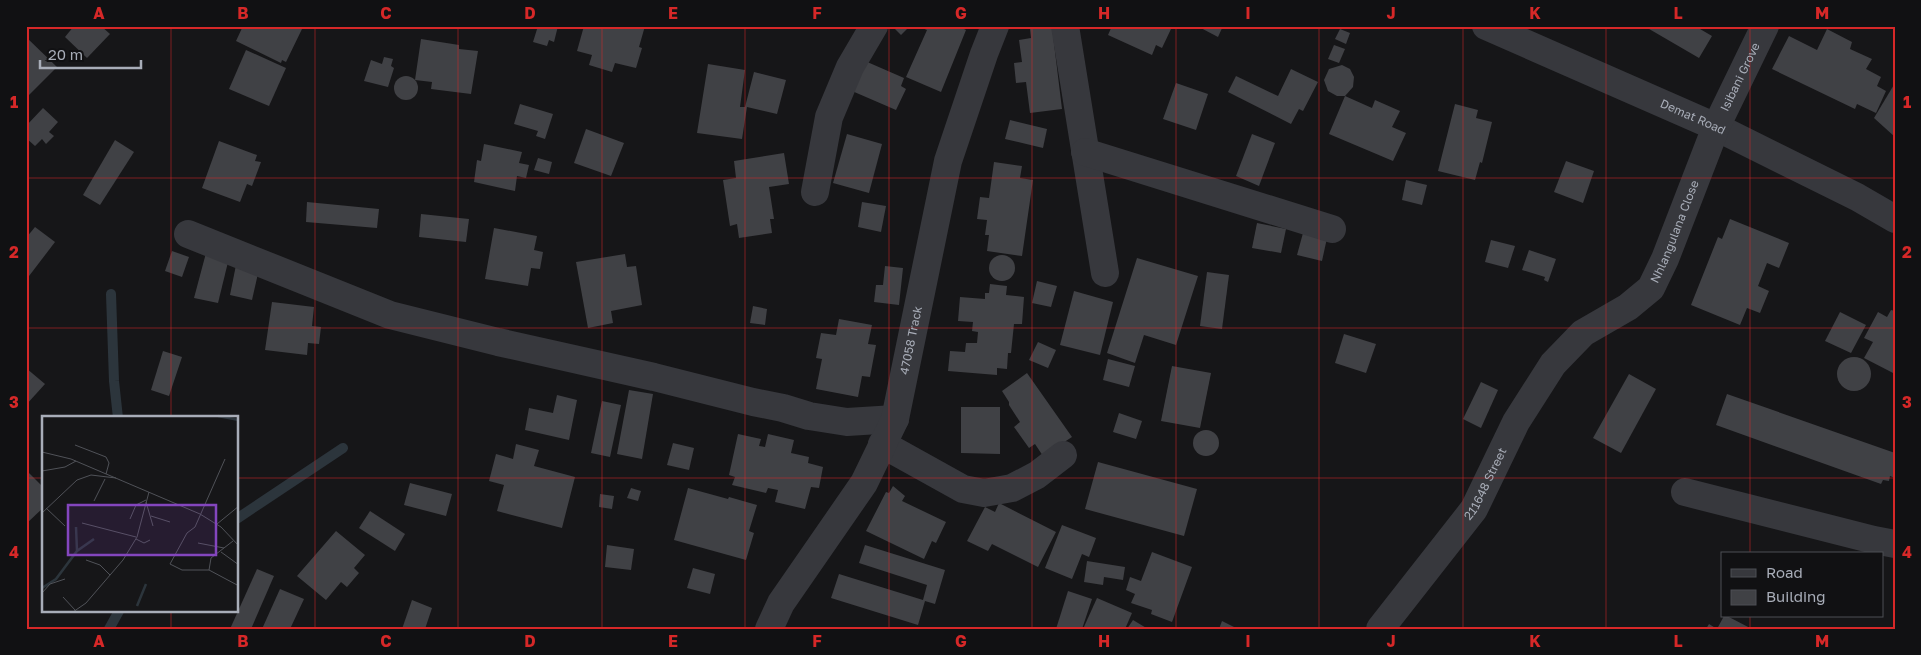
<svg xmlns="http://www.w3.org/2000/svg" width="1921" height="655" font-family="'Golos Text',sans-serif">
<style>
.lines{fill:none;stroke-linecap:round;stroke-linejoin:round}
.stream{stroke:#2c353c;stroke-width:10}
.building{fill:#404145}
.minor{stroke:#37383d;stroke-width:28}
.grid{fill:none;stroke:#d62828;stroke-width:1;stroke-opacity:0.55}
.labels{text-anchor:middle;stroke-width:4;stroke-linejoin:round;paint-order:stroke}
.street-label{font-size:12px;fill:#a8adb8;stroke:#111113}
.inset-river{fill:none;stroke:#2c353c;stroke-width:2.5}
.inset-road{fill:none;stroke:#505258;stroke-width:1}
.view{fill:#8446be;fill-opacity:0.15;stroke:#8446be;stroke-width:2.5}
.inset-edge{fill:none;stroke:#a8adb8;stroke-width:2.5}
.neatline{fill:none;stroke:#d62828;stroke-width:2}
.grid-label{font-size:16px;text-anchor:middle;font-weight:bold;fill:#d62828}
</style>
<rect width="100%" height="100%" fill="#161618"/>
<g class="lines">
<g class="stream">
<path d="M111,294L114,381L118,418"/>
<path d="M238,518L343,448"/>
<path d="M109,629L119,611"/>
</g>
</g>
<g class="building">
<path d="M74,26H101L110,34L87,58L65,37Z"/>
<path d="M243,26H299L302,29L286,62L282,60L281,63L236,41Z"/>
<path d="M538,26H558L554,42L549,40L547,46L533,42Z"/>
<path d="M584,26H645L639,47L642,48L636,68L615,63L612,72L589,65L592,55L577,51Z"/>
<path d="M892,26H910L901,35Z"/>
<path d="M917,26H958L966,30L941,92L906,77L927,30Z"/>
<path d="M1112,26H1169L1171,29L1162,48L1156,45L1152,55L1108,35Z"/>
<path d="M1197,26H1223L1218,37Z"/>
<path d="M1644,26H1701L1700,29L1712,36L1699,58Z"/>
<path d="M1052,27L1062,109L1030,113L1026,82L1016,83L1014,63L1022,62L1019,40L1031,38L1030,29Z"/>
<path d="M1340,29L1350,33L1346,44L1335,39Z"/>
<path d="M1827,29L1852,42L1850,49L1872,59L1866,69L1881,77L1877,86L1886,91L1876,113L1857,104L1855,109L1772,69L1789,36L1817,50Z"/>
<path d="M26,37L57,67L26,98Z"/>
<path d="M421,39L459,45V49L478,51L471,94L431,89L432,82L415,80Z"/>
<path d="M1334,45L1345,49L1339,63L1328,59Z"/>
<path d="M246,50L286,68L269,106L229,89Z"/>
<path d="M384,57L393,59L391,66L394,68L388,87L364,81L371,60L382,64Z"/>
<path d="M865,61L904,78L901,86L906,89L896,110L852,91Z"/>
<path d="M708,64L745,70L740,107H745L754,72L786,80L777,114L747,107L742,139L697,133Z"/>
<path d="M1342,65L1350,69L1354,77L1353,87L1345,96H1337L1328,91L1324,80L1329,69Z"/>
<path d="M1291,69L1318,82L1303,111L1299,109L1291,124L1228,92L1236,76L1278,96Z"/>
<circle cx="406" cy="88" r="12"/>
<path d="M1176,83L1208,94L1196,130L1163,119Z"/>
<path d="M1895,83V137L1874,118Z"/>
<path d="M1345,96L1372,108L1375,100L1400,111L1392,127L1406,133L1393,161L1329,134Z"/>
<path d="M520,104L553,114L545,139L536,136L538,131L514,124Z"/>
<path d="M1455,104L1478,110L1476,118L1492,122L1482,163L1480,162L1475,180L1438,171Z"/>
<path d="M43,108L58,122L49,132L54,136L46,144L42,139L35,146L26,138V126Z"/>
<path d="M1010,120L1047,129L1043,148L1005,139Z"/>
<path d="M586,129L624,143L611,176L574,163Z"/>
<path d="M847,134L882,144L869,193L833,183Z"/>
<path d="M1252,134L1275,143L1259,186L1236,176Z"/>
<path d="M115,140L134,152L100,205L83,195Z"/>
<path d="M219,141L257,155L255,161L261,162L252,186L247,184L240,202L202,188Z"/>
<path d="M484,144L522,152L519,163L529,165L526,178L517,176L515,191L474,182L477,160L481,161Z"/>
<path d="M784,153L789,184L769,187L774,219H770L772,233L739,238L737,224L730,226L723,180L736,178L734,161Z"/>
<path d="M538,158L552,162L549,174L534,170Z"/>
<path d="M1566,161L1594,171L1583,203L1554,192Z"/>
<path d="M994,162L1022,166L1020,178L1033,180L1022,256L987,251L989,235H985L987,220L977,219L980,197L989,198Z"/>
<path d="M1406,180L1427,185L1422,205L1402,200Z"/>
<path d="M307,202L379,209L377,228L306,222Z"/>
<path d="M862,202L886,206L881,232L858,227Z"/>
<path d="M421,214L469,219L466,242L419,237Z"/>
<path d="M1730,219L1789,243L1779,268L1767,263L1758,286L1769,291L1760,313L1747,308L1740,325L1691,305L1718,237L1722,239Z"/>
<path d="M1257,223L1286,229L1281,253L1252,248Z"/>
<path d="M35,227L55,242L26,280V238Z"/>
<path d="M494,228L537,236L534,250L543,252L540,269L531,268L528,286L485,279Z"/>
<path d="M1303,233L1327,238L1322,261L1297,255Z"/>
<path d="M1491,240L1515,246L1508,268L1485,262Z"/>
<path d="M1529,250L1556,259L1548,282L1544,280L1545,277L1522,270Z"/>
<path d="M172,251L189,257L182,277L165,271Z"/>
<path d="M206,253L229,258L218,303L194,298Z"/>
<path d="M625,254L627,267L636,266L642,305L611,311L613,323L588,328L576,262Z"/>
<circle cx="1002" cy="268" r="13"/>
<path d="M1137,258L1198,276L1176,345L1144,335L1135,363L1107,353Z"/>
<path d="M236,265L259,269L252,300L230,295Z"/>
<path d="M885,266L903,268L899,305L874,302L876,285H883Z"/>
<path d="M1207,272L1229,275L1222,329L1200,326Z"/>
<path d="M1037,281L1057,286L1051,307L1032,303Z"/>
<path d="M990,284L1007,286L1006,295L1024,297L1022,324H1014L1011,353H1008L1007,369L997,368V375L948,371L950,351L965,352L966,343H977L978,332L972,331L973,322L958,321L960,297L985,299V293H989Z"/>
<path d="M1074,291L1113,302L1100,355L1060,345Z"/>
<path d="M272,302L314,307L312,326L321,327L319,344L308,343L307,355L265,350Z"/>
<path d="M753,306L767,309L765,325L750,323Z"/>
<path d="M1891,310L1895,311V374L1864,358L1873,342L1864,338L1878,312L1887,317Z"/>
<path d="M1840,312L1866,325L1851,353L1825,341Z"/>
<path d="M839,319L872,325L868,344L876,345L870,377L862,376L858,397L816,389L822,359L816,358L821,333L836,335Z"/>
<path d="M1344,334L1376,344L1366,373L1335,363Z"/>
<path d="M1038,342L1056,350L1048,368L1029,360Z"/>
<path d="M163,351L182,357L169,396L151,390Z"/>
<circle cx="1854" cy="374" r="17"/>
<path d="M1108,359L1135,366L1129,387L1103,380Z"/>
<path d="M1172,366L1211,373L1200,428L1161,421Z"/>
<path d="M26,368L45,384L26,405Z"/>
<path d="M1027,373L1072,437L1043,456L1035,444L1029,448L1014,427L1020,422L1009,405V402L1002,391Z"/>
<path d="M1629,374L1656,389L1621,453L1593,438Z"/>
<path d="M1481,382L1498,390L1481,428L1463,419Z"/>
<path d="M629,390L653,394L642,459L617,454Z"/>
<path d="M1727,394L1895,453V478L1890,476L1889,481L1883,480L1881,484L1716,425Z"/>
<path d="M557,395L577,400L569,440L525,430L529,408L553,413Z"/>
<path d="M602,401L621,405L610,457L591,453Z"/>
<path d="M961,407H1000V454L961,453Z"/>
<path d="M1119,413L1142,421L1136,439L1113,432Z"/>
<circle cx="1206" cy="443" r="13"/>
<path d="M738,434L761,439L759,446L765,447L768,434L794,440L791,453L809,457L808,463L823,467L819,488L811,487L805,509L775,502L778,490L768,488L766,493L732,485L735,477L729,475Z"/>
<path d="M673,443L694,448L689,470L667,465Z"/>
<path d="M516,444L539,450L534,466L575,477L562,528L497,511L504,485L489,481L496,454L513,459Z"/>
<path d="M1098,462L1197,489L1184,536L1085,509Z"/>
<path d="M29,473L44,488V507L26,524V476Z"/>
<path d="M410,483L452,494L446,516L404,505Z"/>
<path d="M893,486L905,496L902,501L946,522L936,543L932,541L924,559L866,531L886,492L889,493Z"/>
<path d="M631,488L641,491L638,501L627,498Z"/>
<path d="M688,488L728,499L729,497L757,505L749,531L754,533L746,560L674,540Z"/>
<path d="M600,494L614,496L612,509L599,507Z"/>
<path d="M999,503L1056,532L1038,567L992,544L988,551L967,541L985,507L995,512Z"/>
<path d="M370,511L405,534L395,551L359,528Z"/>
<path d="M1062,525L1096,538L1089,557L1082,554L1072,579L1045,568Z"/>
<path d="M336,531L365,555L354,568L359,573L347,587L341,582L326,600L297,576Z"/>
<path d="M607,545L634,549L631,570L605,567Z"/>
<path d="M865,545L945,570L935,604L925,601L918,625L831,598L839,574L923,600L927,585L859,563Z"/>
<path d="M1152,552L1192,567L1172,622L1151,614L1152,610L1131,603L1135,594L1126,590L1130,577L1141,581Z"/>
<path d="M1087,561L1125,567L1123,580L1104,577L1103,585L1084,582Z"/>
<path d="M693,568L715,574L710,594L687,588Z"/>
<path d="M257,569L274,576L251,629H230Z"/>
<path d="M280,589L304,599L290,629H262Z"/>
<path d="M1068,591L1092,599L1082,629H1056Z"/>
<path d="M1097,598L1132,613L1125,629H1083Z"/>
<path d="M412,600L432,608L425,629H402Z"/>
<path d="M1724,616H1727L1752,629H1706L1709,624L1717,629Z"/>
<path d="M1133,620L1148,629H1127Z"/>
<path d="M1222,621L1238,629H1219Z"/>
</g>
<g class="lines">
<g class="minor">
<path d="M1065,26L1105,273"/>
<path id="s1" d="M1486,26L1716,127L1857,197L1895,219"/>
<path d="M1085,152L1332,229"/>
<path d="M815,192L829,117L850,67L874,26"/>
<path d="M188,234L390,315L498,342L654,377L753,402L783,408L809,416L847,422L895,419"/>
<path d="M882,444L963,489L984,493L1012,488L1037,475L1063,455"/>
<path d="M1685,492L1874,540L1895,544"/>
<path id="s2" d="M769,629L781,603L864,483L895,419L948,161L984,54L995,26"/>
<path id="s3" d="M1380,629L1474,509L1516,422L1553,364L1583,333L1628,307L1651,288L1665,259L1716,127L1765,26"/>
</g>
</g>
<path class="grid" d="M171,26V418M315,26V629M458,26V629M602,26V629M745,26V629M889,26V629M1032,26V629M1176,26V629M1319,26V629M1463,26V629M1606,26V629M1750,26V554M26,178H1895M26,328H1895M26,478H44M238,478H1895M171,611V629M1750,616V629"/>
<g class="labels">
<g class="street-label">
<text dy="4" stroke="none"><textPath href="#s3" startOffset="672">Isibani Grove</textPath></text>
<text dy="4" stroke="none"><textPath href="#s1" startOffset="226">Demat Road</textPath></text>
<text dy="4" stroke="none"><textPath href="#s3" startOffset="504">Nhlangulana Close</textPath></text>
<text dy="4" stroke="none"><textPath href="#s2" startOffset="326">47058 Track</textPath></text>
<text dy="4" stroke="none"><textPath href="#s3" startOffset="180">211648 Street</textPath></text>
</g>
</g>
<g transform="translate(42 416)">
<rect width="196" height="196" fill="#161618"/>
<path class="inset-river" d="M176,0L197,4M34,111L35,135M0,172L14,163L35,135L52,123M95,190L104,168"/>
<path class="inset-road" d="M33,29L64,41L67,47L64,58M0,36L29,43L158,98L179,111L197,130M183,43L153,111L145,117L128,148L140,154H167L197,170M0,55L23,51L34,45M52,85L63,63M104,86L111,110M4,92L23,110M0,97L35,64L49,59L74,62M109,100L128,106M88,103L94,89L104,84M40,107L94,121M175,108L197,90M94,123L102,127L108,124M156,127L182,132M179,136L197,149M44,144L58,149L68,159M167,154L169,142L191,125M0,177L8,168L23,163M21,181L33,194M31,196L44,187L81,144L95,121L107,76M83,196H100"/>
<path class="view" d="M26,89H174V139H26Z"/>
<rect width="196" height="196" class="inset-edge"/>
</g>
<rect width="1921" height="655" fill="none" stroke="#111113" stroke-width="55"/>
<rect x="1721" y="552" width="162" height="65" fill="#111113" stroke="#4d4f55"/>
<rect x="1731" y="569" width="25" height="8" fill="#37383d" stroke="#4d4f55"/>
<text x="1766" y="578" font-size="15" fill="#a8adb8">Road</text>
<rect x="1731" y="590" width="25" height="15" fill="#404145" stroke="#4d4f55"/>
<text x="1766" y="602" font-size="15" fill="#a8adb8">Building</text>
<path d="M40 60v8h101v-8" fill="none" stroke="#a8adb8" stroke-width="2.5"/>
<text x="48" y="60" font-size="15" fill="#a8adb8" stroke="#111113" stroke-width="4" paint-order="stroke">20 m</text>
<rect x="28" y="28" width="1866" height="600" class="neatline"/>
<g class="grid-label">
<text x="99" y="19">A</text>
<text x="243" y="19">B</text>
<text x="386" y="19">C</text>
<text x="530" y="19">D</text>
<text x="673" y="19">E</text>
<text x="817" y="19">F</text>
<text x="961" y="19">G</text>
<text x="1104" y="19">H</text>
<text x="1248" y="19">I</text>
<text x="1391" y="19">J</text>
<text x="1535" y="19">K</text>
<text x="1678" y="19">L</text>
<text x="1822" y="19">M</text>
<text x="14" y="108">1</text>
<text x="1907" y="108">1</text>
<text x="14" y="258">2</text>
<text x="1907" y="258">2</text>
<text x="14" y="408">3</text>
<text x="1907" y="408">3</text>
<text x="14" y="558">4</text>
<text x="1907" y="558">4</text>
<text x="99" y="647">A</text>
<text x="243" y="647">B</text>
<text x="386" y="647">C</text>
<text x="530" y="647">D</text>
<text x="673" y="647">E</text>
<text x="817" y="647">F</text>
<text x="961" y="647">G</text>
<text x="1104" y="647">H</text>
<text x="1248" y="647">I</text>
<text x="1391" y="647">J</text>
<text x="1535" y="647">K</text>
<text x="1678" y="647">L</text>
<text x="1822" y="647">M</text>
</g>
</svg>
